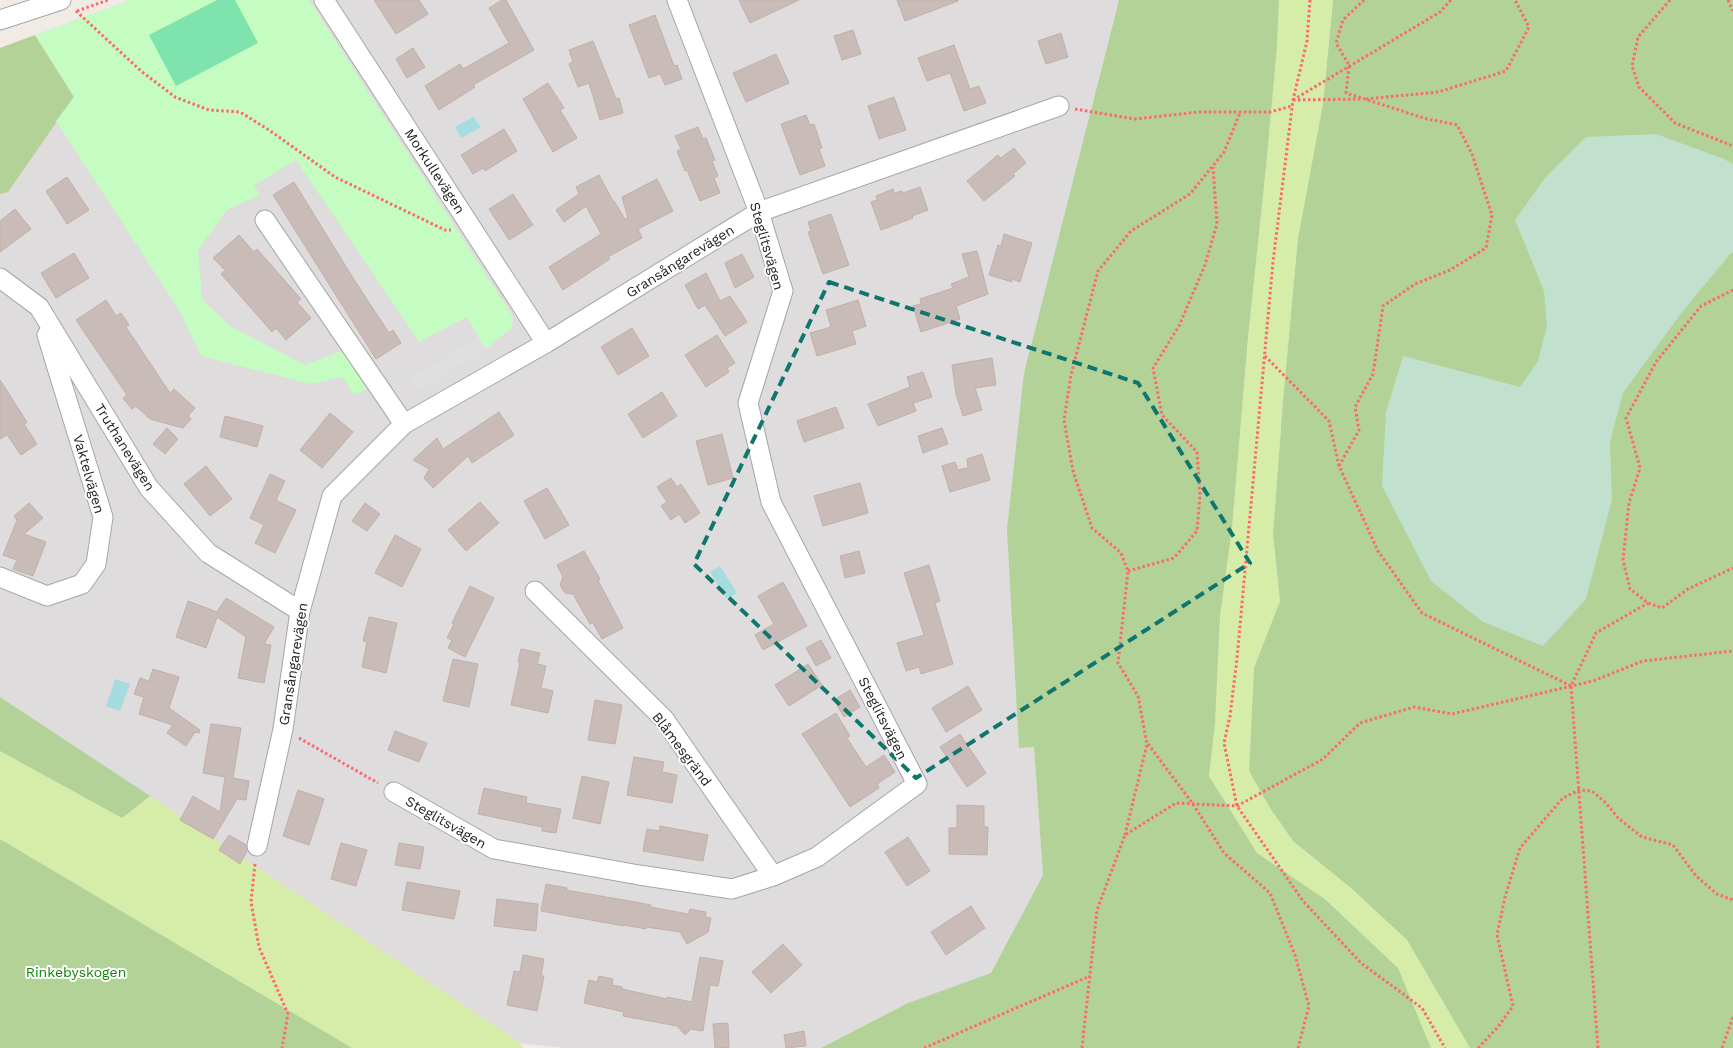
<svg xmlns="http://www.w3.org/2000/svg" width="1733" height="1048" font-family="'Work Sans',sans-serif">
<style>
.residential{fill:#dedcdc}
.grass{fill:#d5eda9}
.forest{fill:#b2d298}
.wetland{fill:#c1e0cd}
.park{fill:#c5fcc1}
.pitch{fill:#7fe3ae}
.parking{fill:#dfdfdf}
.water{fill:#a4dce0}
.building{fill:#c9bcb8;stroke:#c3afa7}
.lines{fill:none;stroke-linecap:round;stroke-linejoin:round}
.minor-casing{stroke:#a6a6a6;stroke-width:21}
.path{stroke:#ff686f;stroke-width:3;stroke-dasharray:2.5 2.5;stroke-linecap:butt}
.minor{stroke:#fff;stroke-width:19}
.marked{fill:none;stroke:#0f766e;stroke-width:4;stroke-dasharray:10 6;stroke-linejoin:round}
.labels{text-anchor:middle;stroke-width:4;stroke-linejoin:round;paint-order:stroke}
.street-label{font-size:14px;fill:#1f1f1f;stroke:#fff}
.park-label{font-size:14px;fill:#0e8506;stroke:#fff}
</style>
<rect width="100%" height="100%" fill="#f1ebe5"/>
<path class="residential" d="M130,0H1119L1024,373L1019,748L1034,747L1043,875L991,973L908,1003L821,1048H565L519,1043L0,697V48Z"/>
<g class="grass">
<path d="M1279,0H1333L1323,104L1298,238L1283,400L1273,534L1280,601L1254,668L1249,771L1270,808L1293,841L1352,889L1407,940L1470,1048H1431L1398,968L1326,900L1257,853L1209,776L1215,724L1220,617L1232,528L1248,338L1266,167L1277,48Z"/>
<path d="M0,751L122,818L150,796L519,1042L523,1048H352L0,839Z"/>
</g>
<g class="forest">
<path d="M1119,0H1279L1277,48L1266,167L1248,338L1232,528L1220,617L1215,724L1209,776L1257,853L1326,900L1398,968L1431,1048H821L908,1003L991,973L1043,875L1034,747L1019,748L1007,529L1024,373Z"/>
<path d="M1333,0H1733V1048H1470L1407,940L1352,889L1293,841L1270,808L1249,771L1254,668L1280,601L1273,534L1283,400L1298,238L1323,104Z"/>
<path d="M35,35L74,97L8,192L0,194V48Z"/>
<path d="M0,697L150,796L122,818L0,751Z"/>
<path d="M0,839L352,1048H0Z"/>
</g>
<path class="wetland" d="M1656,134L1724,159L1733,164V253H1731L1682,312L1623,393L1610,442L1612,500L1586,599L1543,646L1483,622L1431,581L1382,486L1386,412L1403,356L1520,387L1538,361L1547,326L1544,291L1515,220L1545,178L1586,137Z"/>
<path class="park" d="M130,0H309L513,317L512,328L485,349L467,317L419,342L296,160L254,185L260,195L227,210L198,250L202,299L230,326L305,365L341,351L371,387L354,395L342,377L310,384L201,356L179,310L56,121L74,97L35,35Z"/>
<path class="pitch" d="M217,0H235L258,43L176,86L149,35Z"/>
<path class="parking" d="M478,337L485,349L417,390L410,379Z"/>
<g class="water">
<path d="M473,117L481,127L461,138L455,127Z"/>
<path d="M720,566L737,593L727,599L710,572Z"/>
<path d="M115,679L130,684L120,711L106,706Z"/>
</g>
<g class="building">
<path d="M374,0H419L428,14L396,34Z"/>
<path d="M502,0H506L534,50L473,85L475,87L439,110L425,86L460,64L463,69L509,43L489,8Z"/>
<path d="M739,0H799L750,23Z"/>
<path d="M897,0H958V1L905,21Z"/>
<path d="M655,15L674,66L677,65L682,79L665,85L660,74L649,78L629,25Z"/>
<path d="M853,30L861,54L842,60L834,36Z"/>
<path d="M1061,33L1068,57L1046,64L1038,41Z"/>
<path d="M593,41L616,99L619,98L623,113L600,120L589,83L578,87L569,64L573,62L569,50Z"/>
<path d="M954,45L970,89L979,86L986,103L964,111L950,73L927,81L918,58Z"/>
<path d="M413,48L425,67L407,78L396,59Z"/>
<path d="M776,54L789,83L746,102L733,73Z"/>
<path d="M548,83L564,108L560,110L577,138L553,152L523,99Z"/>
<path d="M894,97L906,130L879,139L868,106Z"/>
<path d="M806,115L810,125L814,124L822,148L819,149L825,166L800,175L781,124Z"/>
<path d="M698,127L703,139L706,138L715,160L712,161L718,176L714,178L720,193L700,201L687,170L685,171L677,151L681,149L675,136Z"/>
<path d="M504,129L517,151L485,171L483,168L473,174L461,155Z"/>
<path d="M1014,148L1026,163L1013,174L1015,176L984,201L967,181L998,155L1001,158Z"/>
<path d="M599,175L613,201H614L625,219L628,218L622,197L657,179L673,211L638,229L642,238L608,257L610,259L563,290L549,267L601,234L586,206L564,222L556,210L579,194L576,187Z"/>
<path d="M67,177L89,210L67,224L46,191Z"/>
<path d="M294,182L353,278L389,333L393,330L401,343L376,359L273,195Z"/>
<path d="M920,187L928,210L912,216L913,218L881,230L871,202L877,200L876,196L893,189L894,193L902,191L903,193Z"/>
<path d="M513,194L533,225L509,240L489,209Z"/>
<path d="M15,209L31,229L0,252V221Z"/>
<path d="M831,214L849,265L823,274L808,232L811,231L808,222Z"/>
<path d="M1004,234L1032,243L1020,282L1012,279V282L989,275L998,245L1001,246Z"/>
<path d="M239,235L254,252L257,249L301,299L297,302L311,318L286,340L276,328L272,332L221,274L225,270L213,258Z"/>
<path d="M977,251L988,294L956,306L960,319L921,332L913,306L921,304L920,299L953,288L951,284L969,277L962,254Z"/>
<path d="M74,253L89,278L56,298L41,273Z"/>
<path d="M742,254L754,277L735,288L725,263Z"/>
<path d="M706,273L720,301L730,296L747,322L725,336L705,305L698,309L685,285Z"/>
<path d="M106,300L116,316L121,313L129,325L126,327L170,393L174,389L195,408L188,416L191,419L183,428L150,419L136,406L132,409L123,398L127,395L76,320Z"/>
<path d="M858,300L866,326L852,331L856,344L817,356L810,333L831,327L826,310Z"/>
<path d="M632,328L649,356L618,375L601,347Z"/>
<path d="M717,335L735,363L727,368L729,372L706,387L685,355Z"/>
<path d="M992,358L996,385L975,388L982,410L963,416L956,394L952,365Z"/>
<path d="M923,372L932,397L913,403L916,411L878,426L868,404L910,387L907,377Z"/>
<path d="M0,380L27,422L24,424L37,444L21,455L7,435L0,439Z"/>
<path d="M662,392L677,416L643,438L628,414Z"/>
<path d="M836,407L844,428L804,442L797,421Z"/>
<path d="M499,412L514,435L472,463L468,456L433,488L424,478L429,469L413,460L437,438L443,449Z"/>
<path d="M330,413L353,432L322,468L300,450Z"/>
<path d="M225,416L263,426L257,447L220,437Z"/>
<path d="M167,428L178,439L165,454L153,444Z"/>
<path d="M942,428L948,444L923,453L918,436Z"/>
<path d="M722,434L733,478L708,485L696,441Z"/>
<path d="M982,454L990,480L950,492L942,466L955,462L958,470L968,468L967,459Z"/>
<path d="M206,466L232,499L210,516L184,484Z"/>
<path d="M270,474L285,481L276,500L296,510L275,553L255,543L264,525L250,518Z"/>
<path d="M671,478L677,487L681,484L700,513L685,523L679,514L671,520L661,506L667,502L657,487Z"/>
<path d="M860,483L868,513L823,526L814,496Z"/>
<path d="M547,488L569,525L545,539L524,501Z"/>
<path d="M480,502L499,523L466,551L448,530Z"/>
<path d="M29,503L43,518L24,534L46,542L33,576L13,569L17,560L3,555L17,520L14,516Z"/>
<path d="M365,503L380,514L367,531L352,521Z"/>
<path d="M395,535L421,549L402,587L375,573Z"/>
<path d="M584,551L600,579L598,580L623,628L602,639L593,623L590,624L573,594L565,593L560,585L563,577L557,565Z"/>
<path d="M859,551L865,573L845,578L840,556Z"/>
<path d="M929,565L940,601L935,603L953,664L921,674L919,667L906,671L897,643L924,635L904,573Z"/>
<path d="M783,582L807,626L763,650L755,635L774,624L758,596Z"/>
<path d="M470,586L494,598L465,657L448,648L452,640L447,638L454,624L452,623Z"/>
<path d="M226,598L274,627L264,644L271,645L264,683L238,678L246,637L217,617L206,648L176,637L188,601L217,612Z"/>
<path d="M369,617L397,623L386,673L362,667L367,642L363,641Z"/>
<path d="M821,640L831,658L816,666L806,648Z"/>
<path d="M521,649L540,653L537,664L546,666L541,688L553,691L548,713L511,705L520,663L518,662Z"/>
<path d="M453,659L478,664L469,707L443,701Z"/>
<path d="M808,664L822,685L789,706L775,685Z"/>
<path d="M153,669L179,677L169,708L200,730L199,733L195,732L186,746L167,733L173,725L139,714L144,697L134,694L140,678L149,681Z"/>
<path d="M968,686L982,710L946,732L932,708Z"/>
<path d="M850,690L860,707L844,717L834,700Z"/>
<path d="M595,700L622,705L615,744L588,740Z"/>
<path d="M836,713L850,736L847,738L866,767L884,755L895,772L877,784L879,788L850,807L802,734Z"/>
<path d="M211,724L241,728L233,778L249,781L246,800L237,799L213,839L180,820L193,796L220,812L225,777L203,773Z"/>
<path d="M395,731L427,743L419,762L388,750Z"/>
<path d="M960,734L986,773L967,787L940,747Z"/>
<path d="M634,757L664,762L662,772L677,775L672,803L627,795Z"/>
<path d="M582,776L609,782L600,824L573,818Z"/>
<path d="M484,788L527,797L526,803L561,809L556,833L542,831V827L478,814Z"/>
<path d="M298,790L324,799L309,845L283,836Z"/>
<path d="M957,805L984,806V827H988L987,855L949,854V828H957Z"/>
<path d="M660,826L708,835L703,861L643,851L647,829L659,831Z"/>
<path d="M229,835L246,845L247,851L240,864L219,850Z"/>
<path d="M908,837L930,871L907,886L885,852Z"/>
<path d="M341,843L367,850L356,886L331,879Z"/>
<path d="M399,843L424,847L420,869L395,865Z"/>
<path d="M407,882L460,891L454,919L402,910Z"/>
<path d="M546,884L567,888L566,890L635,902L651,905L650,907L688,914L690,909L706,912L705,917L711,918L708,932L687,944L680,932L646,927V929L624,925V926L541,911Z"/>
<path d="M497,899L538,904L536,931L494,926Z"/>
<path d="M971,906L985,928L946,955L931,932Z"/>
<path d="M783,944L802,965L771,993L752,972Z"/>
<path d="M523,955L544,959L541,976H544L537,1011L507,1005L514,971L520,972Z"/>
<path d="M700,957L723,961L718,986L710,985L703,1031L691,1029L685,1035L677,1026L623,1016L624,1012L584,1003L589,980L597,982L599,976L613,979L612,985L622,987V989L667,999V997L692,1002Z"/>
<path d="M728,1023L729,1048H715L713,1024Z"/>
<path d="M804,1031L806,1046L786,1048L784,1035Z"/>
</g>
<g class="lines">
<g class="minor-casing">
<g id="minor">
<path d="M324,0L546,343"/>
<path d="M0,20L61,0"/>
<path d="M265,220L404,424"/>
<path d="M0,278L39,307L149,488L208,553L300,611"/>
<path d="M0,577L47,596L82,584L96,564L103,517L47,335"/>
<path d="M535,591L664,719L773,876"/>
<path d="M394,792L494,849L639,875L732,889L773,876L817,857L917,784L771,502L748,403L783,291L759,212L677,0"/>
<path d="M257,846L283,729L300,611L332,496L404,424L546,343L759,212L1059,106"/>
</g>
</g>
<g class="path">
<path d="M1310,0L1307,41L1293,100L1273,262L1237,659L1230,716L1224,743L1237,806L1303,901L1361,963L1422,1008L1445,1048"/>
<path d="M1670,0L1638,37L1632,66L1639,87L1675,123L1733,146"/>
<path d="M1728,0L1733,11"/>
<path d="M76,11L141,71L175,97L209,110L240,112L269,130L335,177L445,230H451"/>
<path d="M77,11L108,0"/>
<path d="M1366,99L1438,92L1506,71L1529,27L1515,0"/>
<path d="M1293,100L1360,99"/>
<path d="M1293,100L1440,12L1451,0"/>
<path d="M1075,109L1135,119L1199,112H1270L1292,106"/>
<path d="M1733,290L1701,306L1656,362L1626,418L1640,468L1629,503L1623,560L1630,589L1648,603L1662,608L1688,589L1733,568"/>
<path d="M1265,356L1329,421L1339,466L1378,551L1422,613L1571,686"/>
<path d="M1339,466L1359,430L1355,407L1373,374L1383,306L1415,284L1450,270L1486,248L1492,215L1472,154L1457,125L1427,119L1346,93L1349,65L1336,43L1343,20L1364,0"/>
<path d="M1128,571L1174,558L1197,531L1200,495L1197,452L1162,415L1153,368L1179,326L1205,265L1217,224L1213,167"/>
<path d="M299,738L378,783"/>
<path d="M1148,744L1193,804L1224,853L1270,893L1295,955L1309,1006L1298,1048"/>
<path d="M1125,835L1147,744L1138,696L1118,663L1128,571L1121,553L1092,528L1073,471L1064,420L1071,375L1098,271L1131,231L1190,194L1224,152L1240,113"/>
<path d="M255,864L251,902L259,947L288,1014L282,1048"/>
<path d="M924,1048L1090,976"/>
<path d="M1082,1048L1097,910L1125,835L1176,803L1237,806L1323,759L1360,723L1414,707L1452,714L1593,681L1643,661L1733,651"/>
<path d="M1478,1048L1498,1027L1513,1006L1497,935L1505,897L1520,848L1563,798L1579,790L1592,791L1606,803L1618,818L1642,837L1673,845L1696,876L1717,894L1733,900"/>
<path d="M1598,1048L1571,686L1596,633L1648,603"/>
<path d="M1722,1048L1733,1017"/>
</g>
<use href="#minor" class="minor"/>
</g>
<path class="marked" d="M829,282L1138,383L1250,563L916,778L694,564Z"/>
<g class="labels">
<g class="street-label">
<text transform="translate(435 171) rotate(57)" y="5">Morkullevägen</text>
<text transform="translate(767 246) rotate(74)" y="5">Steglitsvägen</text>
<text transform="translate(680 261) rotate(-32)" y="5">Gransångarevägen</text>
<text transform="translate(125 447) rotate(58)" y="5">Truthanevägen</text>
<text transform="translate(89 474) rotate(74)" y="5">Vaktelvägen</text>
<text transform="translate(293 664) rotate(-81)" y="5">Gransångarevägen</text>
<text transform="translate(883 718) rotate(63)" y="5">Steglitsvägen</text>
<text transform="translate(682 749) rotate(53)" y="5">Blåmesgränd</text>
<text transform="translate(446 822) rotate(30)" y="5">Steglitsvägen</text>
</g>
<g class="park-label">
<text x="76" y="977">Rinkebyskogen</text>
</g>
</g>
</svg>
